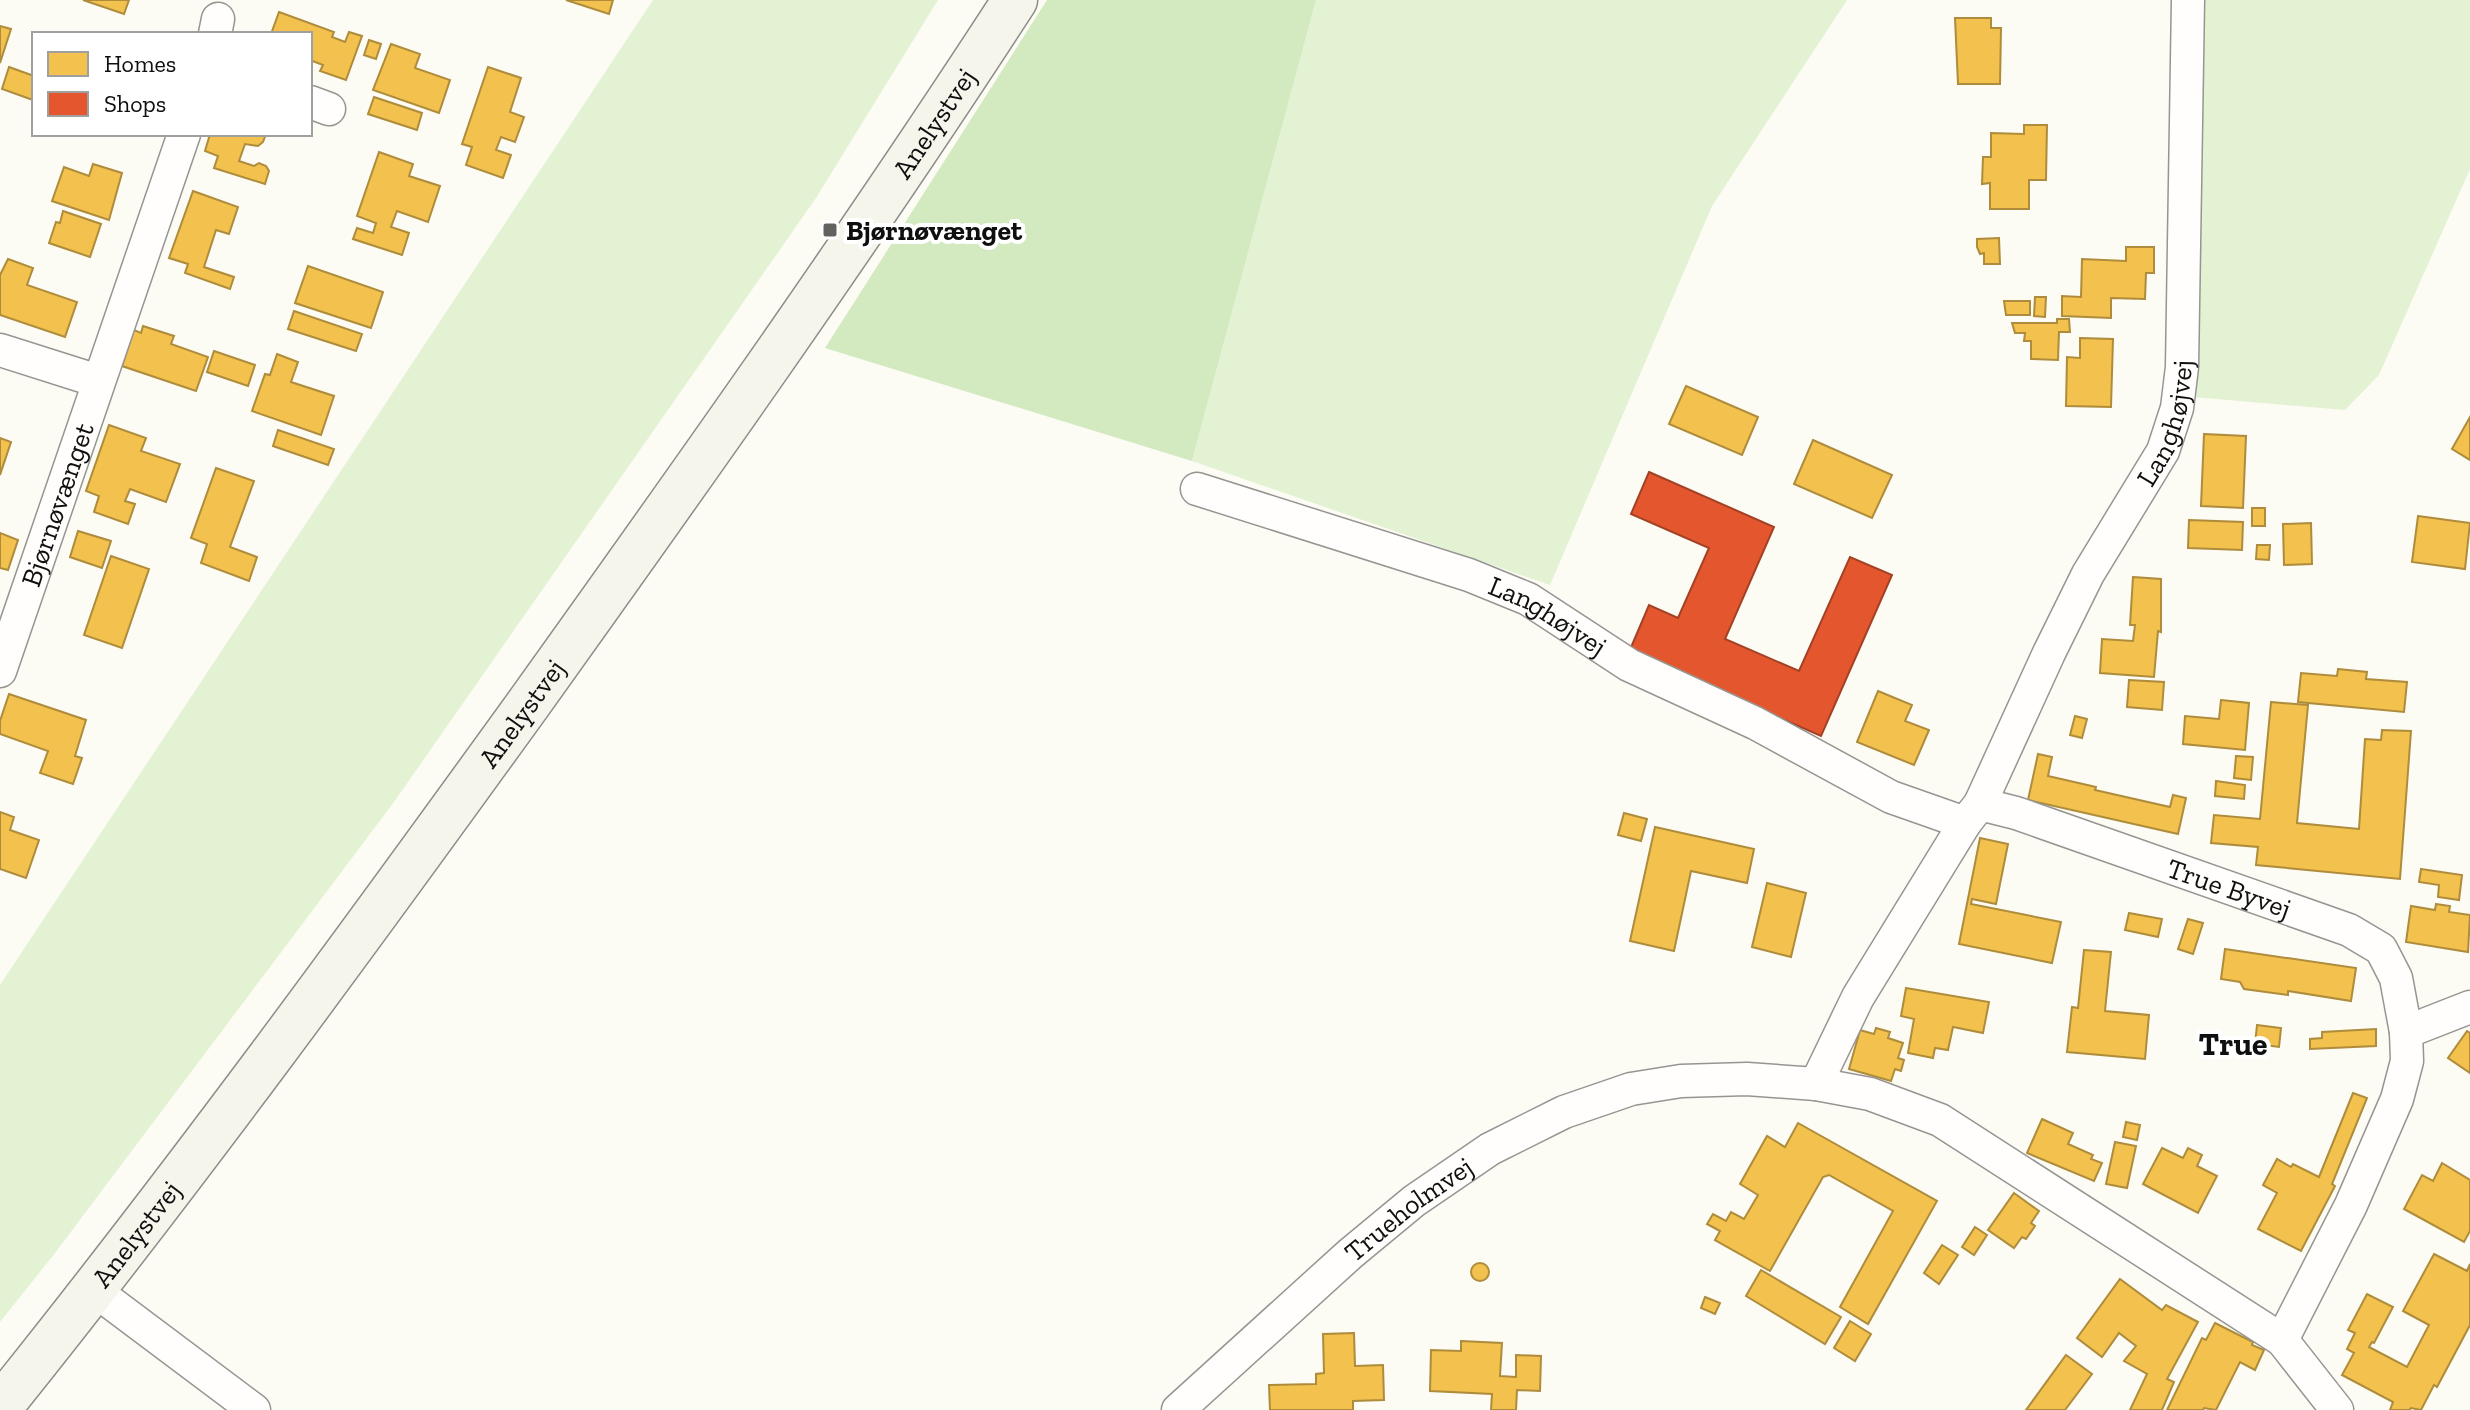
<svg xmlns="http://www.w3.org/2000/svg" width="2470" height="1410" font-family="'Zilla Slab',serif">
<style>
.green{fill:#e4f2d4}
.forest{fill:#d3eac1}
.homes{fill:#f2c14e;stroke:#ae8c3b;stroke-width:2}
.shops{fill:#e4572e;stroke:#a44125;stroke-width:2}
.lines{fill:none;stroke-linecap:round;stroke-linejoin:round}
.street-casing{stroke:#969592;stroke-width:35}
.secondary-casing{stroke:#8c8c89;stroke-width:47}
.street{stroke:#fffefd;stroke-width:32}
.secondary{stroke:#f5f5eb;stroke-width:44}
.poi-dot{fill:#62625f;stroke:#fff;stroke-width:3}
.labels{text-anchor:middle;stroke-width:8;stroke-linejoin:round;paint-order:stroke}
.street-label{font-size:28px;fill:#0f0f0f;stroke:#fff}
.poi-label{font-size:28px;font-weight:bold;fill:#0f0f0f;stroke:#fff;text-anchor:start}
.quarter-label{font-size:32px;font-weight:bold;fill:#0f0f0f;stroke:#fff}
</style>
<rect width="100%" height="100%" fill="#fcfbf4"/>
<g class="green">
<path d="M653,0H938L816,198L394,802L55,1253L0,1322V985Z"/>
<path d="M1316,0H1847L1712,206L1550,585L1192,461Z"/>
<path d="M2205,0H2470V169L2379,375L2345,410L2193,397Z"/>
</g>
<path class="forest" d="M1047,0H1316L1192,461L825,348Z"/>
<g class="homes">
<path d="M83,0H129L124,14Z"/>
<path d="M566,0H613L609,14Z"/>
<path d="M279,12L334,32L332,37L345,42L349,32L362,36L346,80L320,71L323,65L310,60V34H271Z"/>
<path d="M1955,18H1991V28H2001L2000,84H1958Z"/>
<path d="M0,26L11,29L0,63Z"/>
<path d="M369,40L381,44L376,59L364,55Z"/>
<path d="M391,44L420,54L415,68L450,80L439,113L373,90Z"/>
<path d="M9,67L34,76L33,100L2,89Z"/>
<path d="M488,67L521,78L510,112L524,117L515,142L501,137L496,150L511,155L503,178L466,165L472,147L462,144Z"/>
<path d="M374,97L422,113L417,130L368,114Z"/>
<path d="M2024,125H2047L2046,180H2029V209H1990V183L1982,184L1983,157H1991V133L2024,134Z"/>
<path d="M210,134H266L263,142L258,146L245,144L239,161L254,166L259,163L266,166L269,171L265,184L214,168L218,156L205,151Z"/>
<path d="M379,152L413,164L409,176L440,186L428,222L397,211L391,227L409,233L402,255L353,239L357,228L373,233L376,223L357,216Z"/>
<path d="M93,164L122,173L109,220L52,201L64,167L89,176Z"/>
<path d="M193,191L238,207L229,234L216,230L204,267L234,277L230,289L185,273L188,264L169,258Z"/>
<path d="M63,211L101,224L90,257L49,243L56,222L60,223Z"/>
<path d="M1999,238L2000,264H1984V253L1980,254L1977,247V239Z"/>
<path d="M2126,247H2154V273H2146L2145,299L2111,298V318L2062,316V296L2081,297L2082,259L2126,261Z"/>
<path d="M8,259L33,268L27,285L77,302L65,337L0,315V275Z"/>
<path d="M308,266L383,292L371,328L295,303Z"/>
<path d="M2035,297H2046L2045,317L2034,316Z"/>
<path d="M2004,301H2030V315H2006Z"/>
<path d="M294,311L362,334L356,351L288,329Z"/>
<path d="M2057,319H2069L2070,332H2059L2058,360L2031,359V341H2024L2025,333H2015L2012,323H2057Z"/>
<path d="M143,326L174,336L171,344L208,357L196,391L122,366L134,330L141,333Z"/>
<path d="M2080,338L2113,339L2111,407L2066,406L2067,357L2080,358Z"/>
<path d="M214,351L255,365L248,386L207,372Z"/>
<path d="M277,354L298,362L291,382L334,396L321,435L252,411L265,374L270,375Z"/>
<path d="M1686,386L1758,417L1742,455L1669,424Z"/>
<path d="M2470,417V460L2452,449Z"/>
<path d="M109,425L146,438L141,451L180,464L166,502L130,489L125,501L135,504L128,524L94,512L99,496L86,491Z"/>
<path d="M278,430L334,449L328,465L273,446Z"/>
<path d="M2204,434L2246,436L2243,508L2201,506Z"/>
<path d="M0,438L11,442L0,475Z"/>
<path d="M1813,440L1892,475L1872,518L1794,484Z"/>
<path d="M216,468L254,481L230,547L257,557L249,581L201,563L207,544L191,538Z"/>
<rect x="2252" y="508" width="13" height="18"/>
<path d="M2418,516L2470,523L2465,569L2412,562Z"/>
<path d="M2189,520L2243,522L2242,550L2188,548Z"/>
<path d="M2311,523L2312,564L2284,565L2283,524Z"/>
<path d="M78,531L111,541L102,568L70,557Z"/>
<path d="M0,533L18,540L8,570L0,568Z"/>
<path d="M2257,545H2270L2269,560L2256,559Z"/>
<path d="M111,556L149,569L122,648L84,635Z"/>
<path d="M2133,577L2161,579V632L2158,631L2154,677L2100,673L2102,639L2133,641L2135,625H2130Z"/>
<path d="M2338,669L2367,672L2366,679L2407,682L2404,712L2298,702L2301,673L2337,676Z"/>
<path d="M2129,680L2164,682L2162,710L2127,707Z"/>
<path d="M1878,691L1912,705L1905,721L1929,730L1914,765L1857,742Z"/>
<path d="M9,694L86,720L75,756L82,758L73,784L40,773L48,751L0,734V721Z"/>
<path d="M2221,700L2249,703L2245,750L2183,744L2185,716L2219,719Z"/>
<path d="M2271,702L2308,705L2297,823L2359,829L2365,739L2381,740L2382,730L2411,731L2400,879L2256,865L2258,847L2211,843L2214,815L2260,819Z"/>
<path d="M2075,716L2087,719L2082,738L2070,735Z"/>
<path d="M2038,754L2052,757L2048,776L2096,787L2095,790L2170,807L2173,795L2186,798L2178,834L2028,800Z"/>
<path d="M2236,756L2253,757L2251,780L2234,778Z"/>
<path d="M2216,781L2245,785L2244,799L2215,796Z"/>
<path d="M0,812L14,817L10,830L39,840L26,878L0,869Z"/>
<path d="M1624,813L1647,819L1641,841L1618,835Z"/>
<path d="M1655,827L1754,849L1747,883L1691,871L1674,951L1630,941Z"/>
<path d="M1980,838L2008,844L1996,904L1972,899L1971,904L2061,922L2052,963L1959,944Z"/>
<path d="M2421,869L2462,875L2459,900L2438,897L2439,885L2419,882Z"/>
<path d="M1767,883L1806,893L1791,957L1752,947Z"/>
<path d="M2436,904L2450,906L2449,912L2470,915L2468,952L2406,942L2411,906L2435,910Z"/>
<path d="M2129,913L2162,919L2158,937L2125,930Z"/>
<path d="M2188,919L2203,923L2193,954L2178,949Z"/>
<path d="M2225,949L2356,968L2351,1001L2288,991V995L2244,989L2240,982L2221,979Z"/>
<path d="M2084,950L2111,952L2105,1011L2149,1015L2145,1059L2067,1052L2072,1007L2078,1008Z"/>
<path d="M1906,988L1989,1002L1983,1033L1953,1027L1948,1050L1935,1048L1933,1058L1908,1053L1914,1019L1901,1016Z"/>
<path d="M2257,1025L2281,1028L2279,1047L2255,1044Z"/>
<path d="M1876,1028L1890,1032L1888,1038L1903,1043L1898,1058L1904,1060L1901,1071L1895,1069L1891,1081L1849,1069L1860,1030L1874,1034Z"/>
<path d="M2376,1029V1046L2310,1049V1039L2322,1038V1032Z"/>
<path d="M2467,1031L2470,1033V1073L2448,1058Z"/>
<path d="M2353,1093L2367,1098L2332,1184L2335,1186L2301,1251L2258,1229L2277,1193L2263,1185L2277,1159L2291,1167L2293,1164L2319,1177Z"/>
<path d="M2042,1119L2073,1133L2068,1144L2093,1155L2091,1159L2102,1163L2094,1181L2027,1153Z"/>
<path d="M2126,1122L2140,1125L2137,1140L2123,1137Z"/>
<path d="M1798,1123L1937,1201L1868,1324L1840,1307L1893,1211L1829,1175L1823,1177L1770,1271L1715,1240L1720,1231L1707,1224L1713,1214L1726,1221L1731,1212L1744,1219L1758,1195L1740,1184L1767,1136L1785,1147Z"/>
<path d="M2115,1142L2136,1146L2127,1188L2106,1184Z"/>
<path d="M2162,1148L2183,1158L2188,1148L2202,1155L2197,1166L2217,1176L2198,1213L2143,1184Z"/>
<path d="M2442,1163L2470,1180V1231L2464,1242L2404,1209L2422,1175L2433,1181Z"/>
<path d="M2014,1193L2039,1211L2031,1223L2035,1226L2026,1239L2022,1237L2014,1248L1988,1230Z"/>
<path d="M1975,1227L1987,1235L1974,1255L1962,1247Z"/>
<path d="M1942,1245L1958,1255L1939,1284L1924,1273Z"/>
<path d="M2434,1254L2467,1271L2470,1264V1325L2437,1387L2434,1385L2421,1410L2411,1408L2409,1410H2390L2393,1402L2342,1375L2354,1353L2347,1349L2355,1333L2348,1330L2367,1294L2393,1307L2374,1343L2372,1342L2369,1347L2407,1367L2429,1325L2403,1311Z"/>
<circle cx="1480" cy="1272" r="9"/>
<path d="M1761,1270L1841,1317L1825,1344L1746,1296Z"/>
<path d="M2120,1279L2162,1310L2166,1305L2198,1322L2167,1379L2174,1382L2162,1410H2130L2147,1374L2124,1361L2136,1346L2119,1333L2102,1357L2077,1338Z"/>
<path d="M1705,1297L1720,1303L1715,1314L1701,1308Z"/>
<path d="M1850,1321L1871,1334L1855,1361L1834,1348Z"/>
<path d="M2215,1323L2253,1342L2252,1345L2264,1350L2255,1370L2240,1362L2216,1410L2204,1408L2203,1410H2167L2202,1338L2206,1340Z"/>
<path d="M1354,1333L1355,1366L1383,1365L1384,1400L1353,1401V1410H1270L1269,1385L1316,1384V1374L1324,1373L1323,1334Z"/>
<path d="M1461,1341L1502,1343L1500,1376L1516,1377V1355L1541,1356L1540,1391L1517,1390L1516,1410H1491L1492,1394L1430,1391L1431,1350L1461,1351Z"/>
<path d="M2066,1355L2092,1374L2065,1410H2026Z"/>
</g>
<path class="shops" d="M1649,472L1774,527L1725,639L1799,671L1850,557L1892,575L1821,736L1629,652L1649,605L1678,618L1709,548L1631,514Z"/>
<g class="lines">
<g class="street-casing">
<g id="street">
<path d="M215,34L218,19"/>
<path d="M310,102L329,109"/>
<path d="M0,350L98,381"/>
<path id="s1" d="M1197,489L1469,575L1528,599L1629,665L1755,723L1891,797L1965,823"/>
<path id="s2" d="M0,671L184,134"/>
<path id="s3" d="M1980,804L2049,653L2088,574L2163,451L2177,408L2182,367L2188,0"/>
<path d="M2406,1032L2470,1007"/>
<path id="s4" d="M1816,1084L1858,997L1965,823L1980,804L2016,813L2349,930L2381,949L2396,978L2406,1032L2407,1061L2397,1099L2351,1205L2282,1340"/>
<path d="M94,1290L254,1410"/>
<path id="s5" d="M1178,1410L1350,1254L1414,1201L1490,1149L1564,1112L1631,1089L1681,1081L1747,1079L1816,1084L1870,1094L1940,1120L2282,1340L2337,1410"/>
</g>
</g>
<g class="secondary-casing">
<g id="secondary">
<path id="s6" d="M0,1407C184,1178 357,941 529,703C695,471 860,239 1015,0"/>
</g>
</g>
<use href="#street" class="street"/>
<use href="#secondary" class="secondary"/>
</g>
<rect class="poi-dot" x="822" y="222" width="16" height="16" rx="4"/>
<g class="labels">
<g class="street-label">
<text dy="10" stroke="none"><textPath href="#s6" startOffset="1588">Anelystvej</textPath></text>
<text dy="10" stroke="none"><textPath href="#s3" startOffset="426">Langhøjvej</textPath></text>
<text dy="10" stroke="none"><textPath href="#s2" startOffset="176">Bjørnøvænget</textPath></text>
<text dy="10" stroke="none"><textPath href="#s1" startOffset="374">Langhøjvej</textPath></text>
<text dy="10" stroke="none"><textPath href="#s6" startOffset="868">Anelystvej</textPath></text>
<text dy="10" stroke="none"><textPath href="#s4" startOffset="588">True Byvej</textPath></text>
<text dy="10" stroke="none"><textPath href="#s5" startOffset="306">Trueholmvej</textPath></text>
<text dy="10" stroke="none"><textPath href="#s6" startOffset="220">Anelystvej</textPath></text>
</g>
<g class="poi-label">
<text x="846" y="240">Bjørnøvænget</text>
</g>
<g class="quarter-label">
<text x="2233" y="1055">True</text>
</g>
</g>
<rect x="32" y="32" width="280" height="104" fill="#ffffff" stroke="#9f9f9f" stroke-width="2"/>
<rect x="48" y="52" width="40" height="24" fill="#f2c14e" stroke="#9f9f9f" stroke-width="2"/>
<text x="104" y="72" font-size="24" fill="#0f0f0f">Homes</text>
<rect x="48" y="92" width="40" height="24" fill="#e4572e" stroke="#9f9f9f" stroke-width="2"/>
<text x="104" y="112" font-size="24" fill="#0f0f0f">Shops</text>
</svg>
